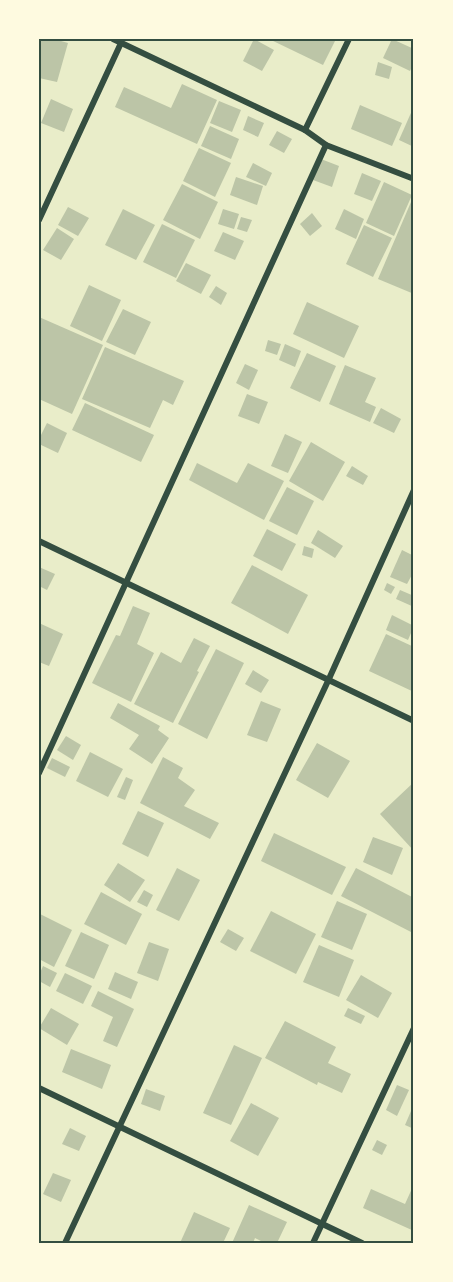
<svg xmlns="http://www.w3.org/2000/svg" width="453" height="1282" font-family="'Source Sans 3',sans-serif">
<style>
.building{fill:#bcc5a7}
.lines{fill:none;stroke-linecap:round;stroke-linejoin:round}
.minor{stroke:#344e41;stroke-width:6}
.neatline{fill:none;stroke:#344e41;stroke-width:2}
</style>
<rect width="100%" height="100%" fill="#e9edc9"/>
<g class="building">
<path d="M39,39H54L68,43L57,82L39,78Z"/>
<path d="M254,39L274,50L262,71L243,61Z"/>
<path d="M269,39H330L335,41L323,65Z"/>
<path d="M392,39L414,49V63L410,71L383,58Z"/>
<path d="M378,62L392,67L389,79L375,75Z"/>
<path d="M182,84L217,100L197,144L115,107L124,87L171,108Z"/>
<path d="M51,99L73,109L64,132L41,123Z"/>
<path d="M219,101L241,110L232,132L210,123Z"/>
<path d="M360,105L402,123L392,146L351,129Z"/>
<path d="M414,106V147L399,140Z"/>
<path d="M248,116L264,123L258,137L243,130Z"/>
<path d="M210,126L239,139L231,159L201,146Z"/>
<path d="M277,131L292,139L284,153L269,145Z"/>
<path d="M199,148L231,163L215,197L183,181Z"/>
<path d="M321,159L339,166L332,187L313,180Z"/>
<path d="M253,163L272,173L266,186L246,177Z"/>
<path d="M362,173L381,181L372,201L354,194Z"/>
<path d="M236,177L263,186L257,205L230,195Z"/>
<path d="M384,182L412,195L394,236L366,223Z"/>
<path d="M182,184L218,202L200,239L163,220Z"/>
<path d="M414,195V294L378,279Z"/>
<path d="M68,207L89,218L78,236L58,225Z"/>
<path d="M123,209L155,225L136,260L105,245Z"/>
<path d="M223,209L239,214L234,229L218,224Z"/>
<path d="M344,209L364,219L356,239L335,229Z"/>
<path d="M312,213L322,226L310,236L300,224Z"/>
<path d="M241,217L252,220L247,232L237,229Z"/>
<path d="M162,224L195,240L176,278L143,262Z"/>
<path d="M364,225L392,238L373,277L346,264Z"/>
<path d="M57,228L74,239L61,260L43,250Z"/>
<path d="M223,232L244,241L235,260L214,251Z"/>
<path d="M186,263L211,275L201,294L176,281Z"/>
<path d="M89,285L121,300L102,341L70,326Z"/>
<path d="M216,286L227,293L221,305L209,297Z"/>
<path d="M307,302L359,326L344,358L293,334Z"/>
<path d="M123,309L151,322L135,355L106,342Z"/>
<path d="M39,317L103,345L72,414L39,399Z"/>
<path d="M268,340L281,344L277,355L265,351Z"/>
<path d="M285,344L301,351L295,367L279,360Z"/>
<path d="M105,347L184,381L173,405L163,400L150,428L82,399Z"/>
<path d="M307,353L336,366L320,402L290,388Z"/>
<path d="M245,364L258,370L249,390L236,383Z"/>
<path d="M345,365L376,378L365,402L376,407L370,422L329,404Z"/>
<path d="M247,394L268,402L259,424L238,416Z"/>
<path d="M85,403L154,435L141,462L72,430Z"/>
<path d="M381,408L401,419L394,433L373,423Z"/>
<path d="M47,423L67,433L58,453L39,444V439Z"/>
<path d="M285,434L302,442L288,473L271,466Z"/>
<path d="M311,442L345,462L323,501L289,481Z"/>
<path d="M197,463L237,483L248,463L284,481L264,520L189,480Z"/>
<path d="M352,466L368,476L363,485L346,476Z"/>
<path d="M287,487L314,501L297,535L269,521Z"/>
<path d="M267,529L296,544L282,571L253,556Z"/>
<path d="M318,530L343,546L335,558L311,543Z"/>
<path d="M304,546L314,549L312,558L302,555Z"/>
<path d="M402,550L414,556V571L407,584L390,577Z"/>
<path d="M252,565L308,595L288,634L231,603Z"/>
<path d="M39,567L55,574L47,590L39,586Z"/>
<path d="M387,583L395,587L391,594L384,590Z"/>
<path d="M400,590L414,596V607L396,599Z"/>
<path d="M133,606L150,613L137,644L154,653L131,702L92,683L116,635L120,636Z"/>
<path d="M392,615L414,626L408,640L386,630Z"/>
<path d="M39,623L63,634L49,666L39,662Z"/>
<path d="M386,634L414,647V692L369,671Z"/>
<path d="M194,638L210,646L197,671L199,672L173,723L134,704L161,652L181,663Z"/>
<path d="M216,649L244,663L207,739L178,724Z"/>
<path d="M253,670L269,680L261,693L245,684Z"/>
<path d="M261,701L281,709L267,742L247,735Z"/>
<path d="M118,703L160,726L158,730L169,738L152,764L129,749L139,735L110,718Z"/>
<path d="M66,736L81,745L73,760L57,750Z"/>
<path d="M317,743L350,761L328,798L296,780Z"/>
<path d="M90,752L123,769L108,797L76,781Z"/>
<path d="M163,757L183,768L178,778L195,790L184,806L219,823L210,839L140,803Z"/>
<path d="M52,758L70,767L65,777L47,768Z"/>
<path d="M126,777L133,780L125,800L117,797Z"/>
<path d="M414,782V851L380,814Z"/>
<path d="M138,811L164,823L148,857L122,844Z"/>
<path d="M274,833L346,867L332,895L261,861Z"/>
<path d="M373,837L403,848L392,875L363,862Z"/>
<path d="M118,863L145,880L130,902L104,885Z"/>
<path d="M177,868L200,880L179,921L156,910Z"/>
<path d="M356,868L414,898V925L411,932L341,896Z"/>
<path d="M144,890L153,895L147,907L137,902Z"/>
<path d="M101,892L142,914L126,945L84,924Z"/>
<path d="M337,901L367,914L352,950L321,937Z"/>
<path d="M271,911L316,934L296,974L250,951Z"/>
<path d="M40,914L72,930L54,967L39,959Z"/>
<path d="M228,929L244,938L236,951L220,942Z"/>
<path d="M81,932L109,945L94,979L65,966Z"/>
<path d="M149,942L169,949L158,981L137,973Z"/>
<path d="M319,945L354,960L339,997L303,982Z"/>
<path d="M43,966L57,973L50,987L39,981V975Z"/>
<path d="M115,972L138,982L131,999L108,989Z"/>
<path d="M65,973L92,986L83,1004L56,991Z"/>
<path d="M361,975L392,993L378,1018L346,1000Z"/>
<path d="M98,991L134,1009L117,1047L103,1041L113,1017L91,1006Z"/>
<path d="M51,1008L79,1024L67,1045L39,1028Z"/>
<path d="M348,1008L365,1016L361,1024L344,1016Z"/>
<path d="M285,1021L336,1047L328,1063L351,1074L342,1093L318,1082L317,1085L265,1058Z"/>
<path d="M234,1045L262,1058L231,1125L203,1113Z"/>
<path d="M71,1049L111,1065L102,1089L62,1072Z"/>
<path d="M397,1085L409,1090L397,1116L386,1110Z"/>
<path d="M146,1089L165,1096L160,1111L141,1104Z"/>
<path d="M251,1103L279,1118L258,1156L230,1141Z"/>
<path d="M411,1111L414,1113V1129L405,1125Z"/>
<path d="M70,1128L86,1136L79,1151L62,1144Z"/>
<path d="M377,1140L387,1145L382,1155L372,1150Z"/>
<path d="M53,1173L71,1180L61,1202L43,1194Z"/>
<path d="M414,1184V1231L363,1208L371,1189L405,1204Z"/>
<path d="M249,1205L287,1222L277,1243H265L255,1238L253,1243H232Z"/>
<path d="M194,1212L230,1228L223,1243H180Z"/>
</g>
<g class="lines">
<g class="minor">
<path d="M113,39L305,130L326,145L414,179"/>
<path d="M305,130L349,39"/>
<path d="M39,220L121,43"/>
<path d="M39,541L414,721"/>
<path d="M39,773L326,145"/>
<path d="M39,1088L362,1243"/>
<path d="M65,1243L328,681L414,490"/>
<path d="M313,1243L414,1028"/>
</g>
</g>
<rect width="453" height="1282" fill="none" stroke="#fefae0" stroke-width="81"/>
<rect x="40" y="40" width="372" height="1202" class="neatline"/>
</svg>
